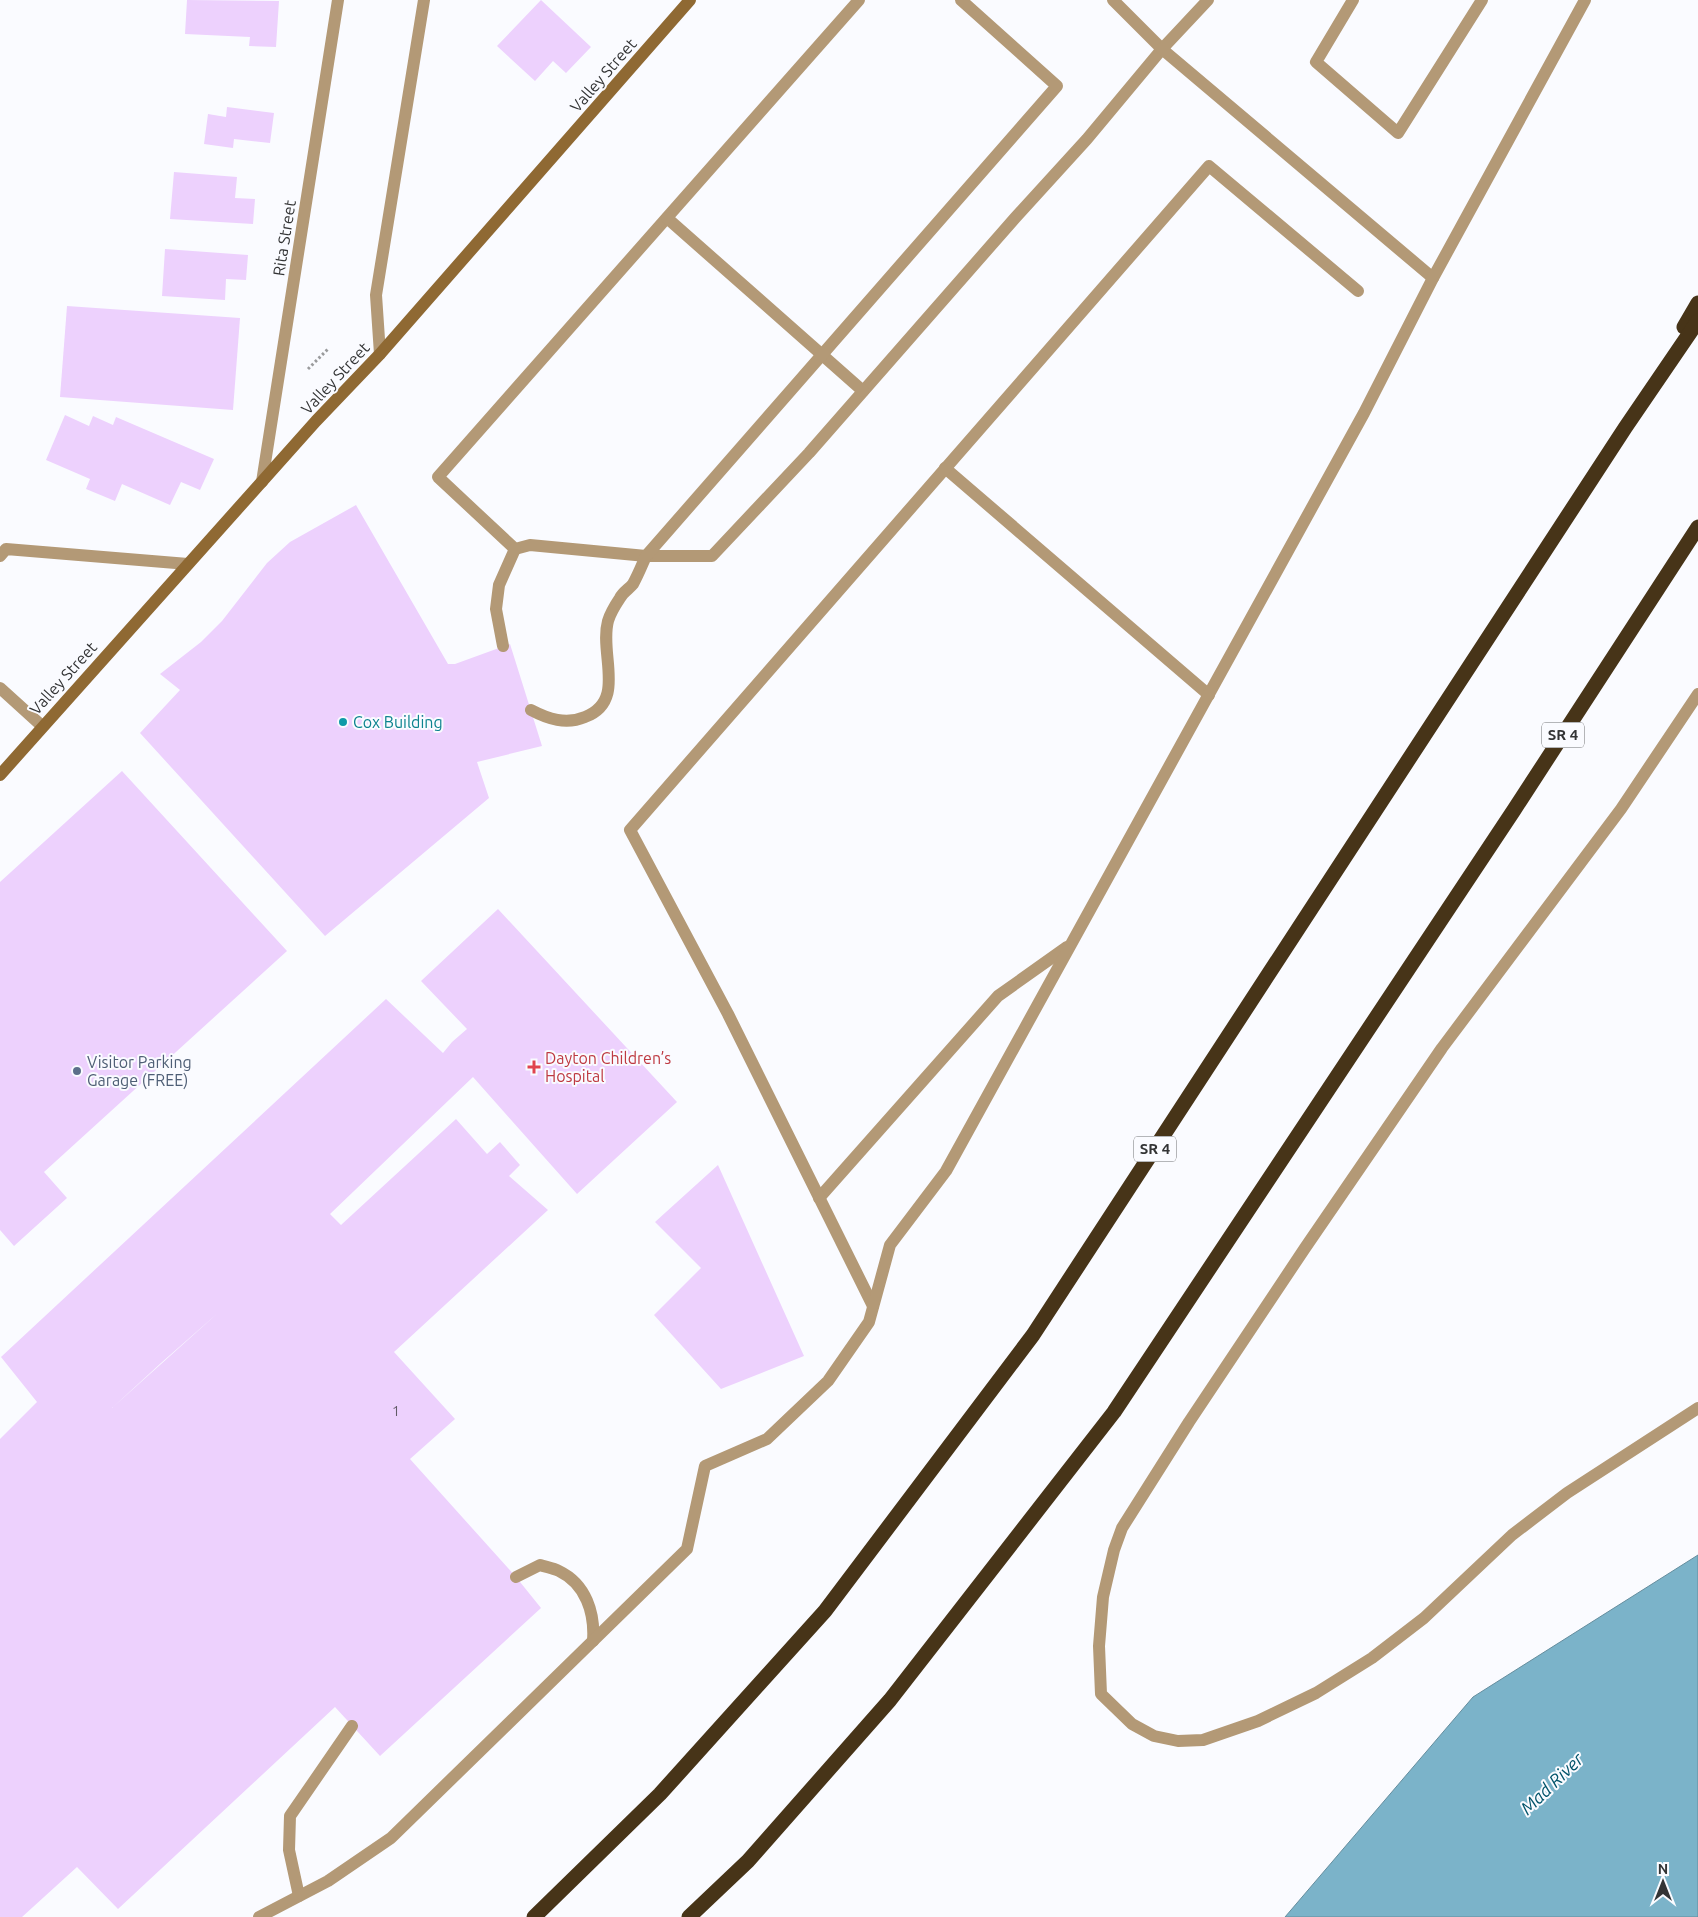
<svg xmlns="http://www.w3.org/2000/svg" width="1698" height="1917" font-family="Ubuntu,sans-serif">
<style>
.water{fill:#7bb3c9;stroke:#658d9d}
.building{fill:#edd1fd;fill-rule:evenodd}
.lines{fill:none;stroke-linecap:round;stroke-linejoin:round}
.path{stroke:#9a9b9d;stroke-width:3;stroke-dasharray:2.5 2.5;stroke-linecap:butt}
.service{stroke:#b39976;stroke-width:12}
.minor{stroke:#b39976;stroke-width:12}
.secondary{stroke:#8f6933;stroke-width:12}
.motorway{stroke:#473418;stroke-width:15}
.culture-dot{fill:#0f9aa8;stroke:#fafbff;stroke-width:2}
.health-dot{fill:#e0444e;stroke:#fafbff;stroke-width:2}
.service-dot{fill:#5c6f8a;stroke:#fafbff;stroke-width:2}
.labels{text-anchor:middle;stroke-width:4;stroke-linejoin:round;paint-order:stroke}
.number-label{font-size:14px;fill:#625b67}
.shield{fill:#fafbff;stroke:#6f7072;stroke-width:1}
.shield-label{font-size:15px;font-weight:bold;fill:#333435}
.street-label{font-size:16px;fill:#333435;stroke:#fafbff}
.culture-label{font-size:16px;fill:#0d838f;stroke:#fafbff;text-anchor:start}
.health-label{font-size:16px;fill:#be3a42;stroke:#fafbff;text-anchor:start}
.service-label{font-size:16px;fill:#4e5e75;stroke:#fafbff;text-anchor:start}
.water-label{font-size:18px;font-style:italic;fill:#02546b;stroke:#fafbff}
</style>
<rect width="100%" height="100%" fill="#fafbff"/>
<path class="water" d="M1698,1555V1917H1285L1473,1697Z"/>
<g class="building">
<path d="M187,0L279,1L276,47L249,46L250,37L185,34Z"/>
<path d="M541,0L591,47L566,73L553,61L535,81L497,46Z"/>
<path d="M227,107L274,113L270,143L234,139L233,148L204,144L208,114L226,117Z"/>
<path d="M174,172L237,177L235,198L255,199L253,224L170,219Z"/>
<path d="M165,249L248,255L246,280L226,279L225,300L162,296Z"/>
<path d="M67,306L240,318L233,410L60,397Z"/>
<path d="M65,415L89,426L93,416L113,425L116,417L214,459L200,490L181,482L170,505L122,484L115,501L86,489L90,479L46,460Z"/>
<path d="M356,505L448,664H455L510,644L542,746L477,762L489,798L325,936L140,733L180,690L160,674L201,642L222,621L267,563L290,542Z"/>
<path d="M122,771L287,951L44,1172L67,1198L14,1246L0,1230V882Z"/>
<path d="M498,909L677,1102L577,1194L473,1077L330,1214L341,1225L456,1119L487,1154L500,1142L520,1165L509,1176L548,1210L394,1352L455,1419L410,1459L516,1577L541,1608L380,1756L335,1707L118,1909L77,1867L22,1917H0V1439L37,1402L1,1357L386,999L443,1053L452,1042L467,1029L421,981ZM219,1312L112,1408L161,1363Z"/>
<path d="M718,1165L804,1356L721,1389L654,1315L701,1268L655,1222Z"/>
</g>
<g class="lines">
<path class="path" d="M308,369L328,349"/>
<g class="service">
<path d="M859,0L438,477L515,549L530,545L646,556H712L809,453L1015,218L1087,139L1162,49L1113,0"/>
<path d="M1208,0L1162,49L1433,278"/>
<path d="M1353,0L1316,62L1398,133L1482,0"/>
<path d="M667,218L863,391"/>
<path d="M945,468L1209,695"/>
<path d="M0,556L6,549L188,564"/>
<path d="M503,646L496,609L499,585L515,549"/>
<path d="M0,688L42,726"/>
<path d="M1698,694L1621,809L1442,1048L1305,1248L1189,1422L1122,1528L1114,1550L1103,1597L1099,1646L1101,1694L1132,1724L1154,1736L1178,1741L1203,1740L1258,1721L1316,1693L1372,1658L1424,1618L1512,1535L1567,1493L1698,1408"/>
<path d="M531,710C548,719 566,725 585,717C627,701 599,654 608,621C610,614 616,604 620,598C623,592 629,589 633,584C638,575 642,565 646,556L1057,86L961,0"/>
<path d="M819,1198L998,996L1067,947"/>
<path d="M873,1306L728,1014L630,830L1209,166L1358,291"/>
<path d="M516,1577L540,1565C546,1567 553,1568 559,1571C586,1584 595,1613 593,1641"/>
<path d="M299,1896L289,1850L290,1816L352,1726"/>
<path d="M259,1917L328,1881L391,1838L687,1549L705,1466L767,1439L828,1381L869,1322L890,1245L946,1171L1364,413L1433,278L1585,0"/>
</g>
<g class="minor">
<path d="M380,354L376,295L424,0"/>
<path d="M262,482L338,0"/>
</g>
<path class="secondary" d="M0,775L316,421L380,354L690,0"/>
<g class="motorway">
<path d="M1684,327L1698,303"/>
<path d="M534,1917L660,1794L825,1611L1033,1335L1625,428L1698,321"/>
<path d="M689,1917L748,1861L890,1700L1114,1412L1514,810L1698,527"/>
</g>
</g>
<circle class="culture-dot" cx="343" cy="722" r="5"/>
<path class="health-dot" d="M531.5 1059.5h5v5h5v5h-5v5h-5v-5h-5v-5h5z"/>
<circle class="service-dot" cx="77" cy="1071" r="5"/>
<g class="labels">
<g class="number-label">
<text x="396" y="1416">1</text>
</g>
<g class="shield">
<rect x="1542" y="722.5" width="42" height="25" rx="4"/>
<rect x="1134" y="1136.5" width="42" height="25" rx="4"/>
</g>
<g class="shield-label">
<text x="1563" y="740">SR 4</text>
<text x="1155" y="1154">SR 4</text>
</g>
<g class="street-label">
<text transform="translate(603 75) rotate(-49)" y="6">Valley Street</text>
<text transform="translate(284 238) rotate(-81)" y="6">Rita Street</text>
<text transform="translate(335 378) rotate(-47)" y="6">Valley Street</text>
<text transform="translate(63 678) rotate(-48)" y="6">Valley Street</text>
</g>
<g class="culture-label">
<text x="353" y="728">Cox Building</text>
</g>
<g class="health-label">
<text x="545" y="1064">Dayton Children’s<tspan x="545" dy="18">Hospital</tspan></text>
</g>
<g class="service-label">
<text x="87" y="1068">Visitor Parking<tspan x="87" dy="18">Garage (FREE)</tspan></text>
</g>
<g class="water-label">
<text transform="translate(1552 1784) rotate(-44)" y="6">Mad River</text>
</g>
</g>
<g transform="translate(1663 1882)" stroke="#fafbff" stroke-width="4" paint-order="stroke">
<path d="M0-4L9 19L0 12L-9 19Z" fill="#333435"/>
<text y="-8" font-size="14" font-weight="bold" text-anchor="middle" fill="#333435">N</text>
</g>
</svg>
